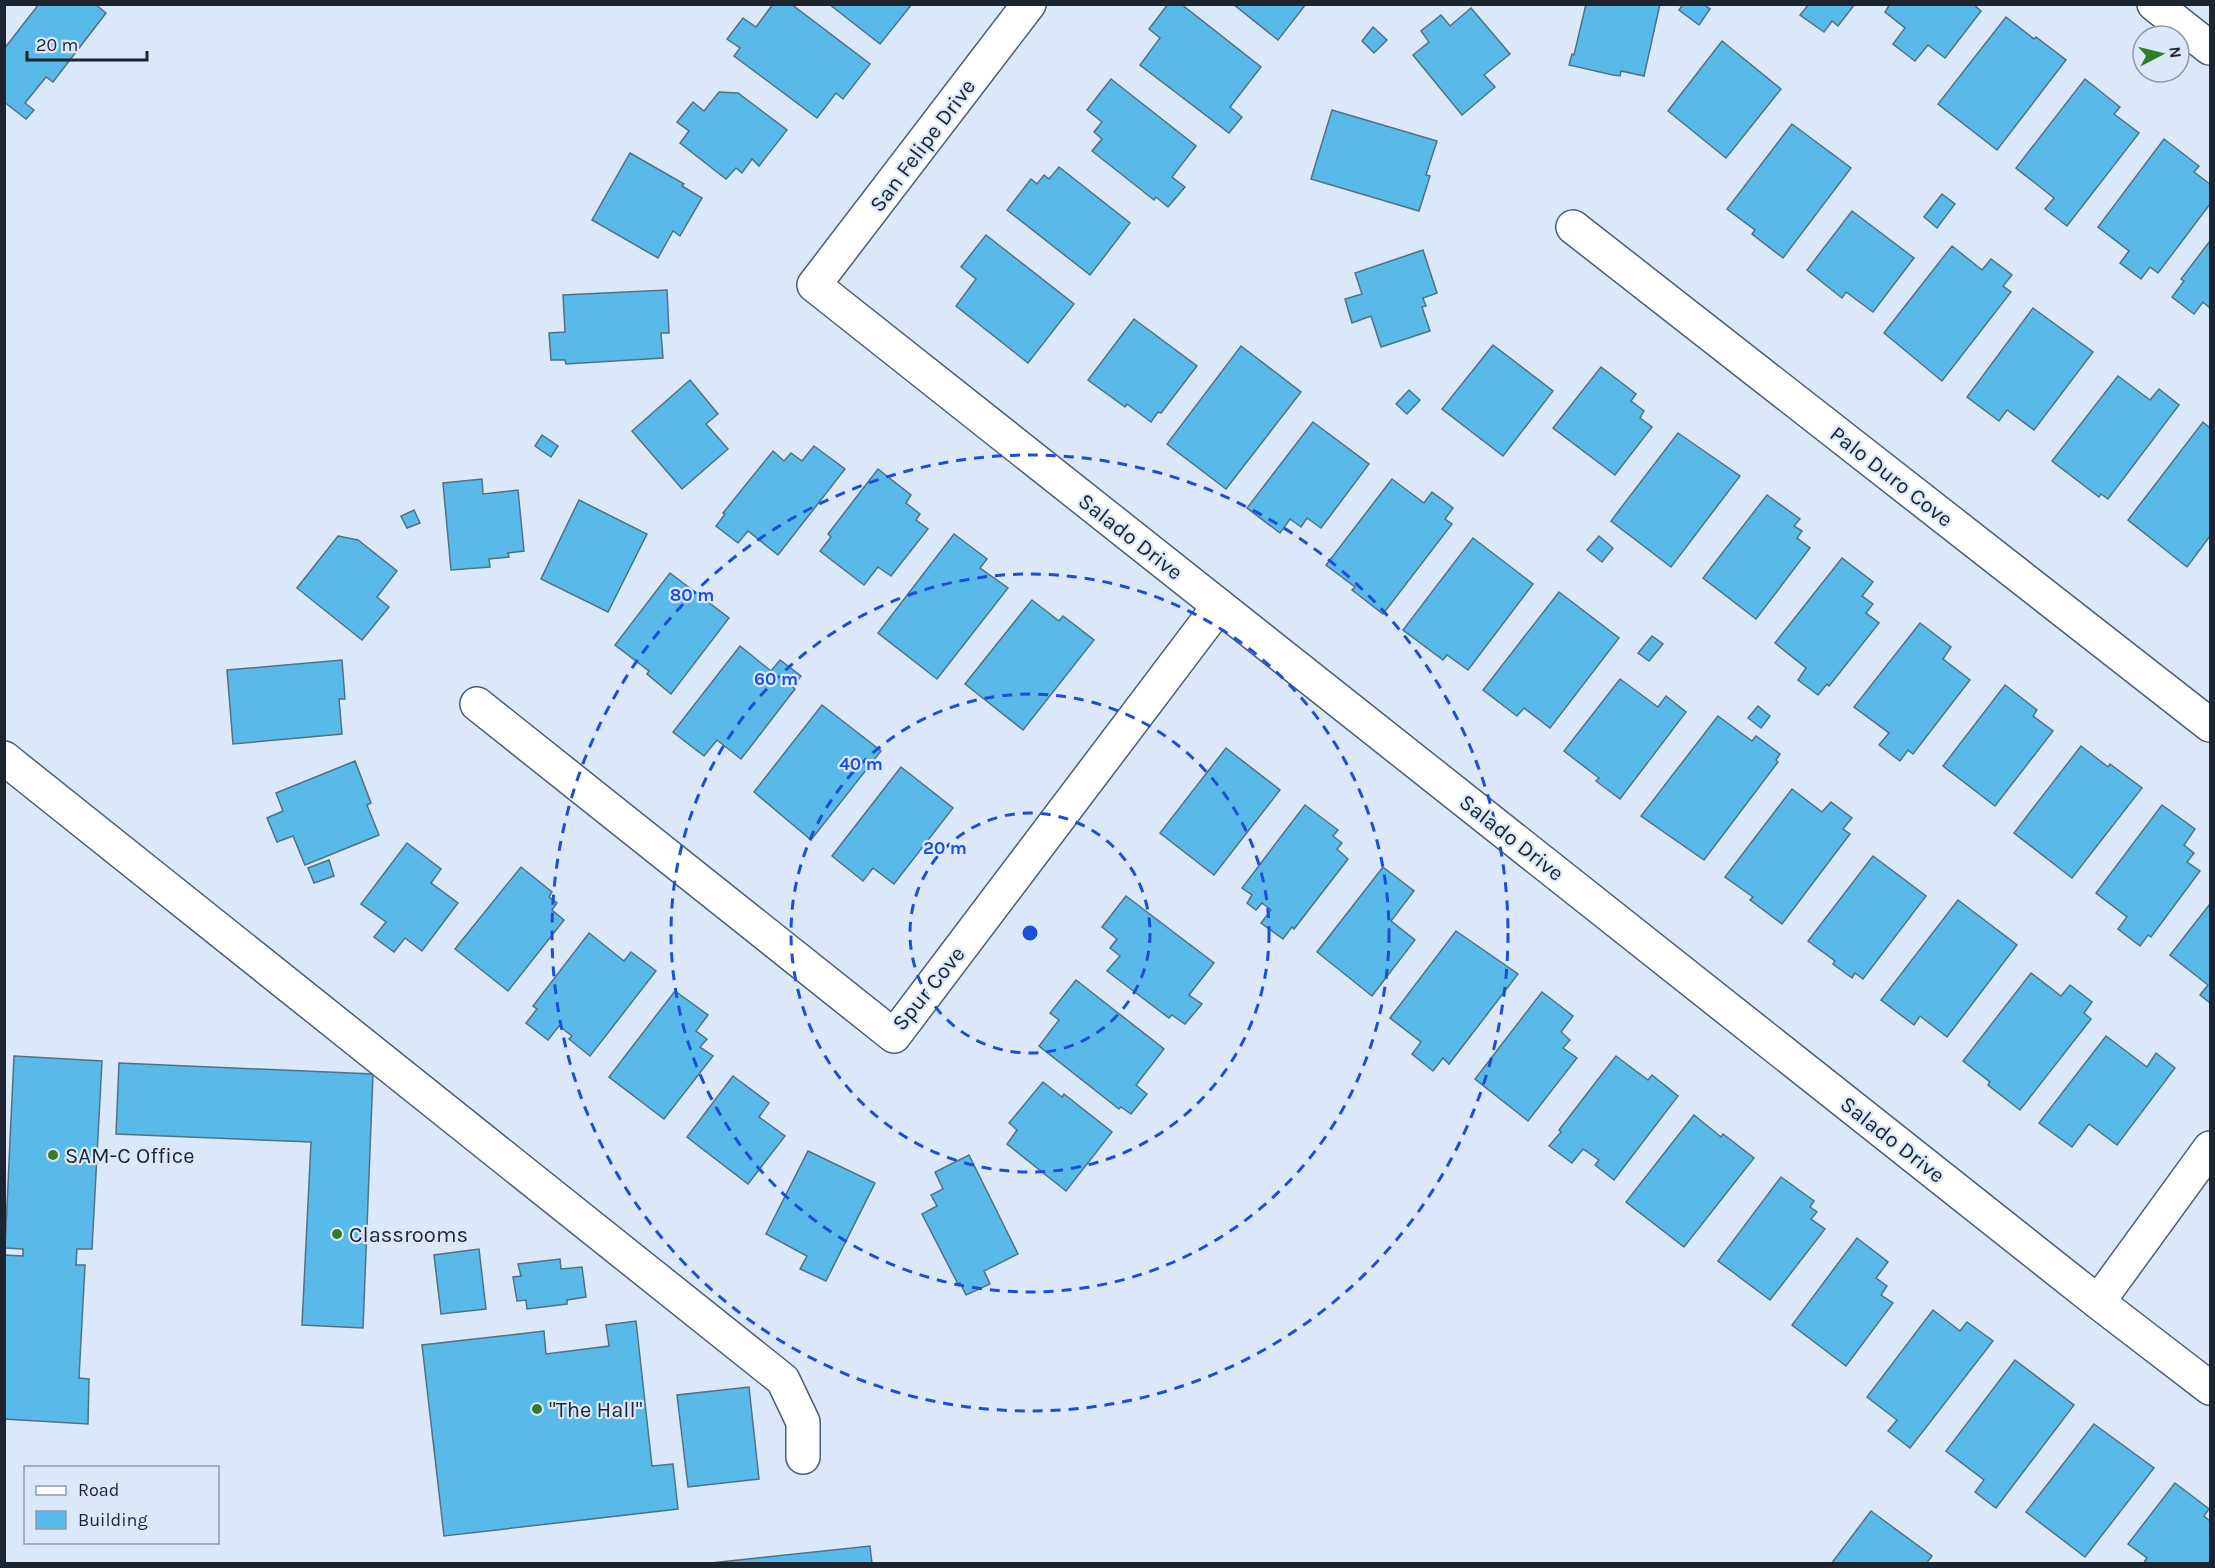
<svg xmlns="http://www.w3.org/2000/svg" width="2215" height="1568" font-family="Karla,sans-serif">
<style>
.building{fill:#59b9e8;stroke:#507284;stroke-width:1.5}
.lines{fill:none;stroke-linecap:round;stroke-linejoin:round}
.minor-casing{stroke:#4b5e77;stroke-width:36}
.minor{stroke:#fff;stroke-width:33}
.ring{fill:none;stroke:#1d4ed8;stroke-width:3;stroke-dasharray:10 8}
.poi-dot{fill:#327e27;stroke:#dae8fa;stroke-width:2}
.labels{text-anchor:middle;stroke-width:4.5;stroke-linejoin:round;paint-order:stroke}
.street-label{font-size:22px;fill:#1c242f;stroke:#dae8fa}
.poi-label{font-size:22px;fill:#1c242f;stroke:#dae8fa;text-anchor:start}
.centre{fill:#1d4ed8;stroke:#dae8fa;stroke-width:3}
.ring-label{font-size:18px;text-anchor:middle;font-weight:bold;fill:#1d4ed8;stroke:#dae8fa;stroke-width:4.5;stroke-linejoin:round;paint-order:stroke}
</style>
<rect width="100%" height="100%" fill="#dae8fa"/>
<g class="building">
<path d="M39,4H95L106,13L53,82L46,77L25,103L34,110L26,119L4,102V49Z"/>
<path d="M773,4H791L870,64L843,99L836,93L817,118L734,56L740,48L727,39L743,18L756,27Z"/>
<path d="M829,4H912L880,44Z"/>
<path d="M1168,4H1181L1261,67L1230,107L1242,117L1229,133L1140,65L1160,38L1149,29Z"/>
<path d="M1233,4H1306L1278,40Z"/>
<path d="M1586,4H1660L1644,76L1621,71L1620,76L1613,75L1569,65L1572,54L1574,55Z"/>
<path d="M1683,4H1703L1710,9L1699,25L1679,10Z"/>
<path d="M1809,4H1855L1838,26L1832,21L1824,32L1800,15Z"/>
<path d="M1890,4H1973L1981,11L1945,58L1928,45L1915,61L1893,44L1905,28L1885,12Z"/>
<path d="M1471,8L1510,54L1484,75L1495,87L1462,115L1413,55L1429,42L1421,31L1441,15L1450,26Z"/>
<path d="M2006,17L2034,39L2036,37L2066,60L1997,150L1938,104Z"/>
<path d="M1373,27L1387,40L1374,53L1362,41Z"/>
<path d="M1722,41L1781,89L1726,158L1668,111Z"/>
<path d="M1111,79L1196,146L1172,177L1185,187L1168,207L1156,197L1154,200L1092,151L1102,139L1094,132L1102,122L1087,110Z"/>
<path d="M2085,79L2120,107L2114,114L2139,133L2067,226L2045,209L2054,198L2016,168Z"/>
<path d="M719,92L738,93L787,130L759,166L752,159L742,173L736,168L726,179L680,143L689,131L677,122L693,102L704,111Z"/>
<path d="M1332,110L1437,141L1426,175L1430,176L1419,211L1311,179Z"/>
<path d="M1792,124L1851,168L1783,258L1752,234L1755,230L1727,209Z"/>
<path d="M2164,139L2199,166L2194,172L2210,184V204L2158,273L2150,267L2141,279L2120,263L2129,251L2098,227Z"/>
<path d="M630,153L684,184L682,186L702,198L680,236L673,231L658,258L592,220Z"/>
<path d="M1059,167L1130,223L1090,275L1007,210L1031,179L1037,184L1044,175L1049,179Z"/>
<path d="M1942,194L1955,204L1937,228L1924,217Z"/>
<path d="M1852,211L1914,258L1873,312L1846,292L1842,298L1807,270Z"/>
<path d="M986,235L1074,304L1028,363L956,306L976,279L961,267Z"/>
<path d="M2210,241V308L2203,302L2194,314L2172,297L2184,281L2181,279Z"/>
<path d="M1952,246L1982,270L1991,259L2012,275L2003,286L2011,292L1942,381L1884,333Z"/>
<path d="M1423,250L1437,293L1423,298L1426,306L1422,307L1430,331L1381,347L1371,316L1352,323L1345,299L1362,294L1355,273Z"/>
<path d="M667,290L669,333H661L663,358L566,364L565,360H551L549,333L565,332L563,295Z"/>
<path d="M2033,308L2093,352L2034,430L2007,410L1999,421L1967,397Z"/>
<path d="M1134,319L1197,366L1161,413L1158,412L1151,422L1127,404L1125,407L1088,380Z"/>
<path d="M1493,345L1553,391L1503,456L1442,409Z"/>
<path d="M1241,346L1301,392L1226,489L1167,444Z"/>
<path d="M1601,367L1636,394L1631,401L1644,411L1640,418L1652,427L1615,475L1553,428Z"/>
<path d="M2118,376L2150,400L2159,389L2179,405L2108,499L2101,494L2099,497L2052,461Z"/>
<path d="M690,380L718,414L706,424L728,449L682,489L632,431Z"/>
<path d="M1409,390L1420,400L1407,414L1396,404Z"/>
<path d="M1313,422L1369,464L1321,528L1307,518L1301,527L1290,519L1280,533L1247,508Z"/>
<path d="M2203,422L2210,428V536L2187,567L2128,520Z"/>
<path d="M1678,433L1740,476L1671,567L1611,521Z"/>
<path d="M542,435L558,446L551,457L535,446Z"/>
<path d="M814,446L845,469L778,555L748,531L738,543L716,526L725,514L723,513L773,451L784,461L791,453L802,461Z"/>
<path d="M878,469L911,495L906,503L920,514L916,520L928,529L891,576L878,567L864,585L820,551L831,537L828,534Z"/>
<path d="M482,479L483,494L518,490L524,551L508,553L509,557L489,559L490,567L451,570L443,483Z"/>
<path d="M1392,479L1424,503L1432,492L1453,508L1445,519L1452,524L1383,614L1352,590L1355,587L1326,565Z"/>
<path d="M1767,495L1800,519L1794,526L1802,531L1797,538L1810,548L1756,619L1703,578Z"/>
<path d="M579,500L647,534L608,612L541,579Z"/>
<path d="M414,510L420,523L407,528L401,516Z"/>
<path d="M954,534L987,559L980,568L1008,588L937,679L878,633Z"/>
<path d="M338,536L358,540L397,571L377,597L389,607L362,640L297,588Z"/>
<path d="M1599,536L1613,548L1602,562L1587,550Z"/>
<path d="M1473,538L1533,584L1468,670L1447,655L1443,660L1403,630Z"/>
<path d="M1842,558L1873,582L1862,596L1873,604L1866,613L1879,623L1829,686L1827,684L1818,695L1798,680L1806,668L1775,643Z"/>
<path d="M670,573L729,618L671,694L647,674L649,671L615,645Z"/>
<path d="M1559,592L1619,638L1550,728L1524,708L1517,716L1483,690Z"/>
<path d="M1032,600L1059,621L1063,616L1094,640L1023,730L965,684Z"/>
<path d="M1920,623L1951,647L1943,659L1970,680L1913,754L1908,750L1900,761L1879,745L1889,733L1854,707Z"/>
<path d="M1652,636L1663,644L1649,661L1638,653Z"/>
<path d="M740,646L771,671L780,660L801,676L793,687L795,689L741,759L717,740L704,756L673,732Z"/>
<path d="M342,660L345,699H339L342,734L233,744L227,670Z"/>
<path d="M1620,679L1658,707L1666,696L1686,712L1620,799L1596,781L1599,778L1564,751Z"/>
<path d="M2005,685L2037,710L2033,716L2053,731L1995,806L1943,766Z"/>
<path d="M822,705L881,751L811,840L754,792Z"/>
<path d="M1758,706L1770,716L1761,728L1748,718Z"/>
<path d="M1718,716L1752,741L1756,736L1780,754L1776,760L1778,762L1704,860L1641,816Z"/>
<path d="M2081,746L2108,767L2110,764L2142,788L2072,878L2014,833Z"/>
<path d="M1226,748L1280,790L1214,875L1160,833Z"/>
<path d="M355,761L371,803L367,805L379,835L305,865L293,836L277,842L267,818L283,811L276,793Z"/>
<path d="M901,767L953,808L894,884L873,868L863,881L832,856Z"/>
<path d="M1792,789L1822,812L1831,802L1852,818L1843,829L1850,834L1782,924L1750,900L1753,897L1725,877Z"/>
<path d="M1305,805L1338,830L1333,836L1342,843L1337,849L1348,859L1294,929L1292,927L1283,939L1261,923L1271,910L1262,903L1256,910L1247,903L1252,895L1242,888Z"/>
<path d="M2162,805L2195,829L2184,845L2194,853L2187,862L2200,871L2151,937L2148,935L2140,946L2118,929L2127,917L2096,893Z"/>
<path d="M407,843L441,869L431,883L458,903L422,951L405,938L394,952L374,937L386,922L361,904Z"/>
<path d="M1873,856L1926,896L1863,979L1855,973L1852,978L1833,964L1835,961L1808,941Z"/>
<path d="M329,860L334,876L314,883L308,868Z"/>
<path d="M521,867L552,892L549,897L557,903L552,910L564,920L508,991L455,949Z"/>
<path d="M1383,867L1414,891L1391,921L1415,940L1372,996L1317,952Z"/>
<path d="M1126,896L1214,963L1189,995L1202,1004L1185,1024L1172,1015L1169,1018L1107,971L1120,956L1110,948L1117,939L1102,927Z"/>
<path d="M1958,900L2017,945L1947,1037L1920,1016L1914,1025L1881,1000Z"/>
<path d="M2210,904V1003L2200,995L2208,985L2170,955Z"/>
<path d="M1456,931L1518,974L1449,1064L1443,1058L1433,1071L1412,1054L1421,1042L1390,1018Z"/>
<path d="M589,933L624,961L631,952L656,971L590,1056L569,1039L572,1036L559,1026L548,1040L526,1023L537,1009L533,1006Z"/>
<path d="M2031,973L2061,996L2070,985L2092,1002L2084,1013L2091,1019L2020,1110L1988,1085L1990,1082L1963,1061Z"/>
<path d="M1076,980L1164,1049L1136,1085L1147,1094L1131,1114L1121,1107L1119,1109L1039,1046L1059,1020L1050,1013Z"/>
<path d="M675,991L708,1015L696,1031L707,1039L700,1047L713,1056L664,1119L609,1077Z"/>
<path d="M1542,992L1573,1016L1561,1032L1570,1040L1563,1048L1577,1058L1528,1121L1475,1079Z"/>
<path d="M2106,1036L2147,1067L2156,1053L2175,1068L2117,1145L2089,1124L2072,1147L2039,1123Z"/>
<path d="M14,1056L102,1061L92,1249H77L76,1265H85L79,1378L89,1379L88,1424L4,1419V1255L23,1256V1249L5,1248Z"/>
<path d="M1616,1056L1648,1080L1652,1075L1678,1096L1614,1180L1595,1165L1599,1160L1583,1149L1572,1163L1549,1146L1561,1132L1559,1130Z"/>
<path d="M119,1063L373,1074L363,1328L302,1325L311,1142L116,1134Z"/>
<path d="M733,1076L769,1103L759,1117L785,1136L748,1184L687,1137Z"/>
<path d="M1043,1082L1062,1097L1064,1094L1112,1132L1066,1191L1007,1144L1017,1130L1009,1123Z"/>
<path d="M1694,1115L1721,1137L1723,1134L1754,1158L1684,1247L1626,1202Z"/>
<path d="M808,1151L875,1183L826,1281L800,1269L807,1256L766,1234Z"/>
<path d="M969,1155L1018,1254L984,1271L990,1284L966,1295L960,1283L958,1284L922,1214L937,1206L931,1195L943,1189L935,1172Z"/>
<path d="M1781,1177L1814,1201L1810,1207L1817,1212L1811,1219L1825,1229L1770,1300L1718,1261Z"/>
<path d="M1857,1238L1888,1262L1876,1278L1887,1286L1881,1295L1893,1303L1846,1366L1792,1325Z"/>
<path d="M479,1249L486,1309L441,1314L434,1255Z"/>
<path d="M560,1259L561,1269L582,1267L586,1297L567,1300V1304L527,1309L526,1300L517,1301L513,1277L521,1276L518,1264Z"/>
<path d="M1933,1310L1960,1331L1967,1322L1993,1341L1910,1448L1888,1431L1897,1420L1867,1397Z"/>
<path d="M636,1321L652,1466L673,1464L678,1509L444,1536L422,1345L544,1331L546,1354L609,1346L606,1325Z"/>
<path d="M2015,1360L2074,1405L1996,1508L1975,1492L1984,1480L1946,1451Z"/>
<path d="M749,1387L759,1479L688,1487L677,1395Z"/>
<path d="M2094,1424L2154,1468L2085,1557L2026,1512Z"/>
<path d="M2175,1483L2209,1509L2204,1516L2210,1521V1561L2209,1564H2143L2147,1558L2128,1544Z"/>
<path d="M1871,1511L1932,1556L1926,1564H1831Z"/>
<path d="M870,1546L872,1564H701Z"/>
</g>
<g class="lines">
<g class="minor-casing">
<g id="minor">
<path d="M1029,4L814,285L2098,1302L2210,1388"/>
<path d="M2154,4L2210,48"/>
<path d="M1573,227L2210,725"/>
<path d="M477,704L894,1036L1219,606"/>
<path d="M4,758L783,1380L803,1422V1457"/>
<path d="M2098,1302L2210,1148"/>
</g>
</g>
<use href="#minor" class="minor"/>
</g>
<g class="ring">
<circle cx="1030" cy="933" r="120"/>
<circle cx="1030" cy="933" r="239"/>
<circle cx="1030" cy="933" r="359"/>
<circle cx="1030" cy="933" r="478"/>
</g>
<g class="poi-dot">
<circle cx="53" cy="1155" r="6"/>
<circle cx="337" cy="1234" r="6"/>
<circle cx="537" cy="1409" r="6"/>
</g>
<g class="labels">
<g class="street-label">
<text transform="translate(922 145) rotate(-53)" y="8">San Felipe Drive</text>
<text transform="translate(1892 476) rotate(38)" y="8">Palo Duro Cove</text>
<text transform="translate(1131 536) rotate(38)" y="8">Salado Drive</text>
<text transform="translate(1512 837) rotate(38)" y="8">Salado Drive</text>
<text transform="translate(928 988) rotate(-51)" y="8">Spur Cove</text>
<text transform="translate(1893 1139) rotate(38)" y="8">Salado Drive</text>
</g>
<g class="poi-label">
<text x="65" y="1163">SAM-C Office</text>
<text x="349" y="1242">Classrooms</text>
<text x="549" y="1417">"The Hall"</text>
</g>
</g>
<circle cx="1030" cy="933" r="9" class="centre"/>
<g class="ring-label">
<text x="692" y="601">80 m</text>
<text x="776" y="685">60 m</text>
<text x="861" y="770">40 m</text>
<text x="945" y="854">20 m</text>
</g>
<rect width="2215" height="1568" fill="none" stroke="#1c242f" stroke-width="12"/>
<rect x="24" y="1466" width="195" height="78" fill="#dae8fa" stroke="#8e9aa9" stroke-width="1.5"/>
<rect x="36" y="1486" width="30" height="9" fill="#ffffff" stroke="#8e9aa9" stroke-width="1.5"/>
<text x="78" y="1496" font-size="18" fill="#1c242f">Road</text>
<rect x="36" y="1511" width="30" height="18" fill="#59b9e8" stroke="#8e9aa9" stroke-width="1.5"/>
<text x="78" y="1526" font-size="18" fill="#1c242f">Building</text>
<g transform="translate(2161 54) rotate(83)"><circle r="28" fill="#dae8fa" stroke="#8e9aa9" stroke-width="1.5"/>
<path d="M0-4.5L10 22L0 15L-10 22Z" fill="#327e27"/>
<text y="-9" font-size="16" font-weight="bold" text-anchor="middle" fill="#1c242f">N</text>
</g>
<path d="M27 51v9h120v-9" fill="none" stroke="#1c242f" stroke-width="3"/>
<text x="36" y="51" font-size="18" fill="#1c242f" stroke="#dae8fa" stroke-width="4.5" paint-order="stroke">20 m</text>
</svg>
